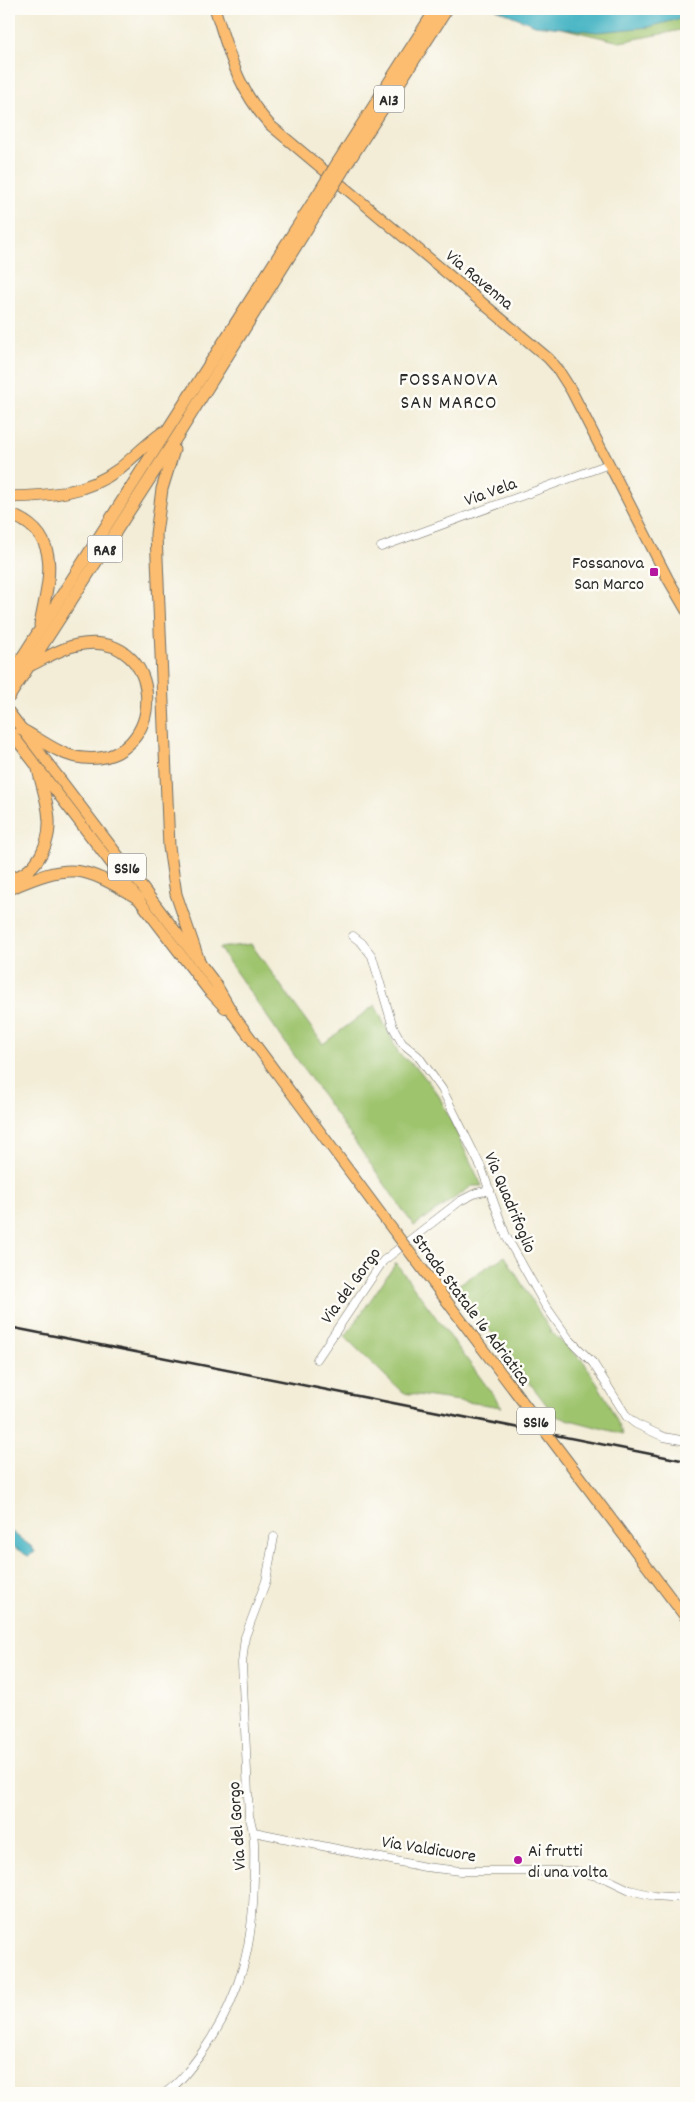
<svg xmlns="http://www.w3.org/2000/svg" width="695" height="2102" font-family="Dekko,sans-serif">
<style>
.green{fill:#9fc46e;stroke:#65784c}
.water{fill:#48b5c4;stroke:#3a7078}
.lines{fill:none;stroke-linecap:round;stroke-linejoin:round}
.minor-casing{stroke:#716f67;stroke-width:9}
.major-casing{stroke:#716f67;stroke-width:12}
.highway-casing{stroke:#716f67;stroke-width:13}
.minor{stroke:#fff;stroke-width:8}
.major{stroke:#fcbd6f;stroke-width:10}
.highway{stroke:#fcbd6f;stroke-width:11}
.rail{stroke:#2b2b2b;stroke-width:2.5}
.major-bridge-casing{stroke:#716f67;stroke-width:12;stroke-linecap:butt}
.highway-bridge-casing{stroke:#716f67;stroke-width:13;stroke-linecap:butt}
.major-bridge{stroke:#fcbd6f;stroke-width:10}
.highway-bridge{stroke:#fcbd6f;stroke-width:11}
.poi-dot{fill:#b5179e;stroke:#fdfcf7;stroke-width:2}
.labels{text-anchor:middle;stroke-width:5;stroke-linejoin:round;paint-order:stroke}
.shield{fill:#fdfcf7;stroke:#6a6a68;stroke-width:1}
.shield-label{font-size:16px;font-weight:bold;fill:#2b2b2b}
.street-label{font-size:18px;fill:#2b2b2b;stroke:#fdfcf7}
.poi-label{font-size:18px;fill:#2b2b2b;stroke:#fdfcf7;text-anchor:end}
.quarter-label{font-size:20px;letter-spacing:1px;fill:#2b2b2b;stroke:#fdfcf7}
</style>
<rect width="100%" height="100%" fill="#fdfcf7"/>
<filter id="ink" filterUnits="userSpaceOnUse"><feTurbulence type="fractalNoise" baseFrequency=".02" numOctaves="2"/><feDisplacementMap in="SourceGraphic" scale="10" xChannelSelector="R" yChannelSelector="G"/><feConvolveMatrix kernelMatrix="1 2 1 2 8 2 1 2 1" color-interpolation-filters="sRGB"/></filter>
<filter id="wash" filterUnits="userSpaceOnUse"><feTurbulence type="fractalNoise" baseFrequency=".0096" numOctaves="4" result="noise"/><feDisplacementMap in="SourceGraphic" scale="20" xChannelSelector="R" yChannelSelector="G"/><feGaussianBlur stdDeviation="1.12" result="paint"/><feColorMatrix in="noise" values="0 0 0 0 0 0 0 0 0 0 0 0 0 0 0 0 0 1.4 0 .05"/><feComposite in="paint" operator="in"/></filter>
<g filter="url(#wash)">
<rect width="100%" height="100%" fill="#f3edd7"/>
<g class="green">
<path d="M500,9H686V29L620,42L516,17Z"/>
<path d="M251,944L323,1044L375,1005L399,1054L419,1070L439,1096L482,1186H472L414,1226L219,948Z"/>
<path d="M505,1256L551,1332L584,1362L607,1400L623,1434L555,1416L456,1286Z"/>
<path d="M396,1263L502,1407L403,1393L345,1337Z"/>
</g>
<g class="water">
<path d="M496,9H686V17L649,27L597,32L535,25Z"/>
<path d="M9,1530L32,1547L35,1552L28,1556L9,1544Z"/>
</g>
</g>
<g filter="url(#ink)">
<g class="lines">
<g class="minor-casing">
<g id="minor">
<path d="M381,547L609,464"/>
<path d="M353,936L362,943L372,956L393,1027L402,1043L418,1056L442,1089L481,1167L506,1236L545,1305L569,1339L593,1363L627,1417L636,1424L664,1437L686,1441"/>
<path d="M317,1359L383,1261L460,1201L476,1193L490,1190"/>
<path d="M254,1832L425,1867L461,1871H577L607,1879L630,1890L654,1896L686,1898"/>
<path d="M165,2093C181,2082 192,2066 203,2051C241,1997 254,1942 254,1876C254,1855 256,1836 249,1816L242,1663L245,1637L266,1581L274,1537"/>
</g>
</g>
<g class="major-casing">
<g id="major">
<path d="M215,9C229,53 238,90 270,125L548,358L557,368L571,390L668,579L686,610"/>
<path d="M9,712L216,984L235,1017L387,1222"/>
<path d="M9,730L208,990L225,1008"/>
</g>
</g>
<g class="highway-casing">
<g id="highway">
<path d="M338,162L436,9"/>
<path d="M345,167L447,9"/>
<path d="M174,450L162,489L156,534L169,847L176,894L199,961"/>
<path d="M9,497C48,496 86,494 119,469C134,457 147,443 163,432"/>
<path d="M9,514C65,534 48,581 40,625"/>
<path d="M9,678L322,188"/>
<path d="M9,697L180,432L329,193"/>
<path d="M21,729C42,740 60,756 83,758C169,767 169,627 77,645C61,648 46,658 31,665"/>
<path d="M9,879C39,873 53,839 48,811C46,797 41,783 38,769"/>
<path d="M9,889C71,862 82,865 139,899"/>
</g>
</g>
<use href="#minor" class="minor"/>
<use href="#major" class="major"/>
<use href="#highway" class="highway"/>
<path class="rail" d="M9,1327L686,1461"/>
<g class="major-bridge-casing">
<path id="major-bridge" d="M387,1222L686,1618"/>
</g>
<g class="highway-bridge-casing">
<g id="highway-bridge">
<path d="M322,188L338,162"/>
<path d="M329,193L345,167"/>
</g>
</g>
<use href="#major-bridge" class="major-bridge"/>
<use href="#highway-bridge" class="highway-bridge"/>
</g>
</g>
<g class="poi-dot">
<rect x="649" y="567" width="10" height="10" rx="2.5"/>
<circle cx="518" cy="1860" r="5"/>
</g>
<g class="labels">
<g class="shield">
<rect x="374" y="85.5" width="30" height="27" rx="4"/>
<rect x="87.5" y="535.5" width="35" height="27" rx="4"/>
<rect x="108" y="853.5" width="38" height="27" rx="4"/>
<rect x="517" y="1407.5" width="38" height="27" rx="4"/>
</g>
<g class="shield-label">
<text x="389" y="105">A13</text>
<text x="105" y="555">RA8</text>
<text x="127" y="873">SS16</text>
<text x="536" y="1427">SS16</text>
</g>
<g class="street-label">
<text transform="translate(480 279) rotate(40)" y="6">Via Ravenna</text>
<text transform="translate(490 491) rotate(-20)" y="6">Via Vela</text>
<text transform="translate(511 1202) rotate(67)" y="6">Via Quadrifoglio</text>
<text transform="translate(350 1285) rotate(-54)" y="6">Via del Gorgo</text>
<text transform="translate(472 1309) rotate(53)" y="6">Strada Statale 16 Adriatica</text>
<text transform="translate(236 1826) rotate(-94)" y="6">Via del Gorgo</text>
<text transform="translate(429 1848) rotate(9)" y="6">Via Valdicuore</text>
</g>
<g class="poi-label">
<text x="644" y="568">Fossanova<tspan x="644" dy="21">San Marco</tspan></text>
<text x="528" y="1856" text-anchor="start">Ai frutti<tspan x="528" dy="21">di una volta</tspan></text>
</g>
<g class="quarter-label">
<text x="449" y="385">FOSSANOVA<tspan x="449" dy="23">SAN MARCO</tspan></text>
</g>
</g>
<rect width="695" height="2102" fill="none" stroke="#fdfcf7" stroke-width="30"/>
</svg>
